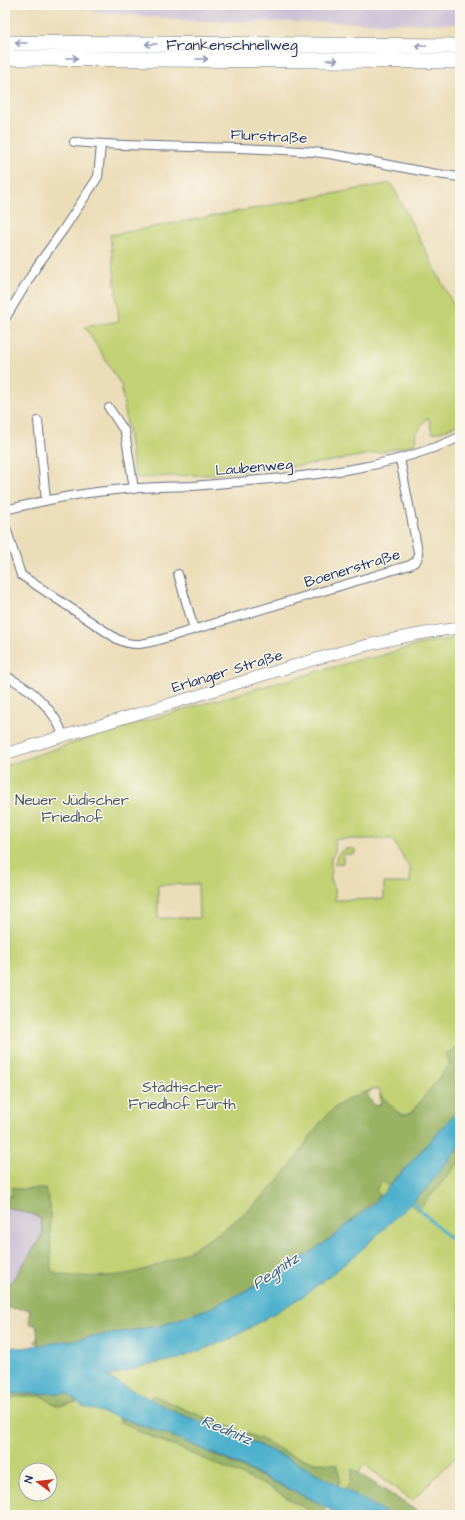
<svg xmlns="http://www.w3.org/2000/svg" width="465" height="1520" font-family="'Architects Daughter',sans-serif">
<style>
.industrial{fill:#cbbfd5}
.green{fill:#c2d173;stroke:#6e8068;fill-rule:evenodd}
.forest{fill:#99b365;stroke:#5a7162}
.water{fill:#4eb1cd;stroke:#347096}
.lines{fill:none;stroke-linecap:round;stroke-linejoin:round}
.stream{stroke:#4eb1cd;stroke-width:2.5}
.street-casing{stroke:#646c7e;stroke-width:10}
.secondary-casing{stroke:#646c7e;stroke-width:12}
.highway-casing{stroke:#646c7e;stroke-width:16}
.street{stroke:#fff;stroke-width:8}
.secondary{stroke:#fff;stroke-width:11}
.highway{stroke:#fff;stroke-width:15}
.oneway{stroke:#8d97ae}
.labels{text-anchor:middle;stroke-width:3;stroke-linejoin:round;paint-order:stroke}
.street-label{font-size:15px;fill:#1b2f5e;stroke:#fbf7ec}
.park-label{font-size:15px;fill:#455863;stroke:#fbf7ec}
.water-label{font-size:16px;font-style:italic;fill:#2d5c85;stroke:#fbf7ec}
</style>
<rect width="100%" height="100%" fill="#fbf7ec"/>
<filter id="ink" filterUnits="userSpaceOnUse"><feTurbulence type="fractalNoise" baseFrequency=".025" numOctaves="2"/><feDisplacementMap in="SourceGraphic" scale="8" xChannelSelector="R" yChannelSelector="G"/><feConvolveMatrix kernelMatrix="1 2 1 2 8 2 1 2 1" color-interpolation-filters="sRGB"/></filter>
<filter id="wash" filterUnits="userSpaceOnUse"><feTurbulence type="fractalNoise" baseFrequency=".012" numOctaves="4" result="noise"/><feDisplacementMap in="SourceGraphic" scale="16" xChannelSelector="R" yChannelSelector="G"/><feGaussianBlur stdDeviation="0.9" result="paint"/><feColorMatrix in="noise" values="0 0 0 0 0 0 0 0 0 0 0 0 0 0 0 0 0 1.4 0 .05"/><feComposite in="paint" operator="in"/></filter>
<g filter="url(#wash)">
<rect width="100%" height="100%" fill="#ecddb9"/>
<g class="industrial">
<path d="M99,5H460V24L199,21L92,12Z"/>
<path d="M5,1207L35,1215L40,1218L43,1232L37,1244L7,1288L8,1308H5Z"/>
</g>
<g class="green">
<path d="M391,183L460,318V423L443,431L432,433L429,418L426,419L417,433L415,435L416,444C359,458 301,467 242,472L241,470L213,474L135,478L121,385L85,327L119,321L110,235Z"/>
<path d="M460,637V1453L412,1501L364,1464L348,1492L305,1467L240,1436L177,1413L106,1377L147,1365L178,1359L232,1338L305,1295L282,1273L210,1308L160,1326L71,1341L35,1343L39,1332L28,1309L8,1308L7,1288L37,1244L43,1232L40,1218L35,1215L5,1205V766C123,724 244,693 365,658H373L420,644ZM335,839H392L410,869V883H384V899L335,900V888L331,882V858L335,852ZM198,884L199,918H158V885ZM373,1089L380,1090C380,1096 384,1103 377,1106L373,1105L367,1094Z"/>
<path d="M346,849H355V854H343V863L335,864C336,856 339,851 346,849Z"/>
<path d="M5,1390L67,1393L133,1422L180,1439L237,1464L317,1502L326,1508L322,1515H5ZM26,1470H50V1494H26Z"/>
</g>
<g class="forest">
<path d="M460,1044V1108L389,1186L382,1181L376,1190L380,1195L335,1235L282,1273L210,1308L160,1326L38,1346L37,1326L29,1323L31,1309L8,1308L7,1288L37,1244L43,1232L40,1219L35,1215L5,1207V1196H12V1187L16,1189H45L50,1205L51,1268L54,1273L60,1275C81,1276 105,1278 126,1274C187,1263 253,1214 290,1166C304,1148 319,1119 337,1106C347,1098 361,1094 373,1089L367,1094L374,1105L377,1106L381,1104L380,1094L397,1112L404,1115L411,1113L450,1064L445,1055Z"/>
<path d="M460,1145V1161L418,1211L410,1204L425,1190Z"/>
<path d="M5,1390L67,1393L77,1402L57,1406L42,1396H23L5,1399Z"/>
<path d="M153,1395L191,1412L261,1439L291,1455L310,1461L337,1465L340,1479L338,1486L305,1467L240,1436L177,1413L149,1399Z"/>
<path d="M120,1418L180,1439L317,1502L327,1515H315L310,1511L290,1500L274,1489L193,1454L140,1432L119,1421Z"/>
<path d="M352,1469L423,1515H390L345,1490L351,1480Z"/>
</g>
<path class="water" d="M460,1108V1145L425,1190L357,1254L305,1295L232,1338L178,1359L147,1365L107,1377L177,1413L240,1436L305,1467L391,1515H339L317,1502L237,1464L180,1439L133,1422L82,1406L67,1393L5,1394V1346L22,1348L160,1326L210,1308L282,1273L335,1235L375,1202Z"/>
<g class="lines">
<path class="stream" d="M412,1202L460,1248"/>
</g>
</g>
<g filter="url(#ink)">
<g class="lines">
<g class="street-casing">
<g id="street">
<path d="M74,142C154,149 234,145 313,152C363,157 411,172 460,177"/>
<path d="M5,319L37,266L63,230L98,177L101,145"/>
<path d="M109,408L125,432L134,489"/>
<path d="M38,421L46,500"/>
<path d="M5,510C38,502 72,494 106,491C135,487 164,487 193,486C216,484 238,482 260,480C328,474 397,466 460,437"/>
<path d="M5,525L21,575L117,639C133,647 142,644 159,640L410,565C417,561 418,560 418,552L400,459"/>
<path d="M178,574L194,629"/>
<path d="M5,675C14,681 26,687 34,694C46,705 59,721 63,736"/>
</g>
</g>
<g class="secondary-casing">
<path id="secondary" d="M5,754C78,731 152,710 225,687C302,663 380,637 460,628"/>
</g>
<g class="highway-casing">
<g id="highway">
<path d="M5,43L460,46"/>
<path d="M5,58L460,61"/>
</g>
</g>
<use href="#street" class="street"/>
<use href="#secondary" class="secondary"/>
<use href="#highway" class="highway"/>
</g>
<defs><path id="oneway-shaft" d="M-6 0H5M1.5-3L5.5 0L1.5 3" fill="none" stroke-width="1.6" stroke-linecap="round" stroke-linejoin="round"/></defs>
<g class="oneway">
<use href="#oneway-shaft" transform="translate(21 43) rotate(-180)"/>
<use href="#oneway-shaft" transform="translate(151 44) rotate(-180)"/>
<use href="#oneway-shaft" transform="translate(421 46) rotate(-180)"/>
<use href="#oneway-shaft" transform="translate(72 58)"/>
<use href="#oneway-shaft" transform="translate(202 59)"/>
<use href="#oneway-shaft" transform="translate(332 60)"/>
</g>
</g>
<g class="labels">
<g class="street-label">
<text x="232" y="50">Frankenschnellweg</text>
<text transform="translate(269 136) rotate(3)" y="5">Flurstraße</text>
<text transform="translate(254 467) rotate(-5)" y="5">Laubenweg</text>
<text transform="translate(352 568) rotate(-17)" y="5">Boenerstraße</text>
<text transform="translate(227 671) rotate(-17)" y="5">Erlanger Straße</text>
</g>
<g class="park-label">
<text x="72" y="805">Neuer Jüdischer<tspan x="72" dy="17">Friedhof</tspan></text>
<text x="182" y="1092">Städtischer<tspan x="182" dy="17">Friedhof Fürth</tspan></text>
</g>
<g class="water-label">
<text transform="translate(275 1270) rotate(-34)" y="6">Pegnitz</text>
<text transform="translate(227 1429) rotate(23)" y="6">Rednitz</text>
</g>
</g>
<rect width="465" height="1520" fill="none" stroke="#fbf7ec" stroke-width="20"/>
<g transform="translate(38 1482) rotate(285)"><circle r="19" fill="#fbf7ec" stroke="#a1a7b3"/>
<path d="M0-3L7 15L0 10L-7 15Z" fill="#c8321e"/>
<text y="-6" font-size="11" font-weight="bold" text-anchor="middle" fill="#1b2f5e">N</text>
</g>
</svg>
